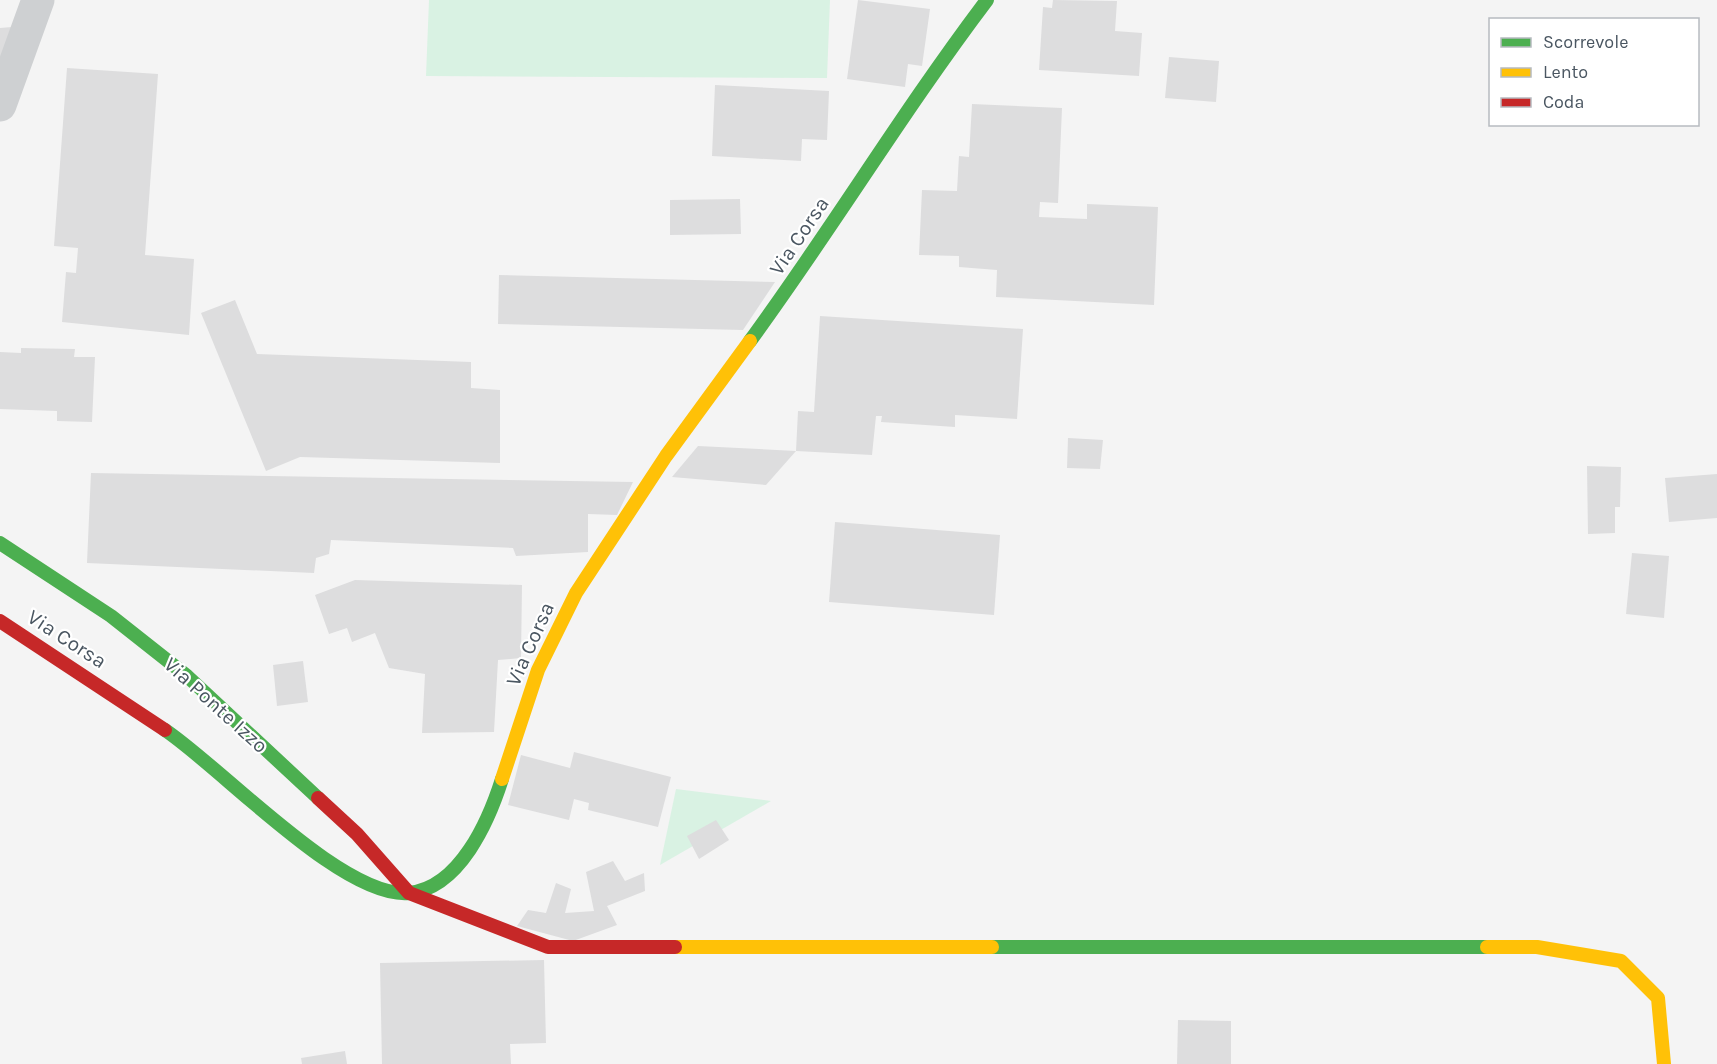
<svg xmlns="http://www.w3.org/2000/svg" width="1717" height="1064" font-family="Karla,sans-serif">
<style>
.green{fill:#d9f2e3}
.building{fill:#ddddde}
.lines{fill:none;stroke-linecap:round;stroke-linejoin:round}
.street{stroke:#ced0d2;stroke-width:33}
.fast{stroke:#4caf50;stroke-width:14}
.slow{stroke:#ffc107;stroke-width:14}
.jam{stroke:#c62828;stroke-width:14}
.labels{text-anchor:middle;stroke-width:4.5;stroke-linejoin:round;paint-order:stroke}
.street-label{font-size:21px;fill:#4a5661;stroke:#fff}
</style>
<rect width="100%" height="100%" fill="#f4f4f4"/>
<g class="green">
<path d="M429,0H830L827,78L426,76Z"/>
<path d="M676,789L771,801L660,865Z"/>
</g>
<g class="building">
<path d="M858,0L930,9L922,66L908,64L905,87L847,79Z"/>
<path d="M1053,0L1117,1L1115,31L1142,33L1139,76L1039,70L1043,7L1052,8Z"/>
<path d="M12,27L0,64V28Z"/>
<path d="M1169,57L1219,61L1216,102L1165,98Z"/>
<path d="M67,68L158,74L145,255L194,259L189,335L62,322L66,272L76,273L78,248L54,246Z"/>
<path d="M715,85L829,91L827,140L802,139L801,161L712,156Z"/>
<path d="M972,104L1062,108L1058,203L1040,202L1039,217L1087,219V204L1158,207L1154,305L996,297L997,270L959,267V256L919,255L922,190L957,191L959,156L969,157Z"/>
<path d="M740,199L741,234L670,235V200Z"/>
<path d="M499,275L775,282L743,330L498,324Z"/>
<path d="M235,300L257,354L471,362V388L500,390V463L300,457L266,471L201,313Z"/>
<path d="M820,316L1023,329L1017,419L955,415V427L881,422L882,416H876L872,455L796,451L798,411L814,412Z"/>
<path d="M21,348L75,349L74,357H95L92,422L57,421V411L0,409V352L21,353Z"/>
<path d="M1068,438L1103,440L1100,469L1067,468Z"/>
<path d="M698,446L796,451L766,485L672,477Z"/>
<path d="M1587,466L1621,467L1620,507H1615V533L1588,534Z"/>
<path d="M91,473L633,482L617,515L588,514V552L516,556L513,548L331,540L329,554L316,558L314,573L87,563Z"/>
<path d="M1717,474V518L1669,522L1665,478Z"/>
<path d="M835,522L1000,535L994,615L829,602Z"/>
<path d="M1632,553L1669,556L1664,618L1626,614Z"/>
<path d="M355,580L522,585L521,658L498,660L494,732L422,733L425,674L389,668L375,633L352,642L347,628L329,634L315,595Z"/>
<path d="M303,661L308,702L277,706L273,665Z"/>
<path d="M574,752L671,777L658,827L588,810L589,803L574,799L569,820L508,805L521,755L570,768Z"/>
<path d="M716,820L729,840L699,859L687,836Z"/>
<path d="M613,861L625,881L644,873L645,891L607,906L617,925L573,941L517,926L528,910L546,913L556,883L571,889L565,913L594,911L586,872Z"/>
<path d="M544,960L546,1043L510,1044L511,1064H382L380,963Z"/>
<path d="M1178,1020L1231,1021V1064H1177Z"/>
<path d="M345,1051L347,1064H302L301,1058Z"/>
</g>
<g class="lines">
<path class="street" d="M0,105L38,0"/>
<g class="fast">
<path d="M750,341C832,229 903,111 987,0"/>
<path d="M0,543L111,616L187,676L318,798"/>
<path d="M165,730C222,768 343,899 409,893C460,888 489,820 502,779"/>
<path d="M992,947H1487"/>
</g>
<g class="slow">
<path d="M502,779L538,670L576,593L666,456L750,341"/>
<path d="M675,947H992"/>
<path d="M1487,947H1537L1621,961L1658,998L1664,1064"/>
</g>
<g class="jam">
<path d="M0,621L165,730"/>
<path d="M318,798L357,834L409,893L548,947H675"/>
</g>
</g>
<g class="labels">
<g class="street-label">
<text transform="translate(799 236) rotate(-56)" y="7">Via Corsa</text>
<text transform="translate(67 639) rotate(33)" y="7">Via Corsa</text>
<text transform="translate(530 644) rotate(-66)" y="7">Via Corsa</text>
<text transform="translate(216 705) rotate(42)" y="7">Via Ponte Izzo</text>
</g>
</g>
<rect x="1489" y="18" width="210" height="108" fill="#ffffff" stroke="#b7bbc0" stroke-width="1.5"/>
<rect x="1501" y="38" width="30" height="9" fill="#4caf50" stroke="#b7bbc0" stroke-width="1.5"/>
<text x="1543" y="48" font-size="18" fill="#4a5661">Scorrevole</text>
<rect x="1501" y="68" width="30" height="9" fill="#ffc107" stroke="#b7bbc0" stroke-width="1.5"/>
<text x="1543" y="78" font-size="18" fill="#4a5661">Lento</text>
<rect x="1501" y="98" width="30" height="9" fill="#c62828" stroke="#b7bbc0" stroke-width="1.5"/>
<text x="1543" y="108" font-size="18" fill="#4a5661">Coda</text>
</svg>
